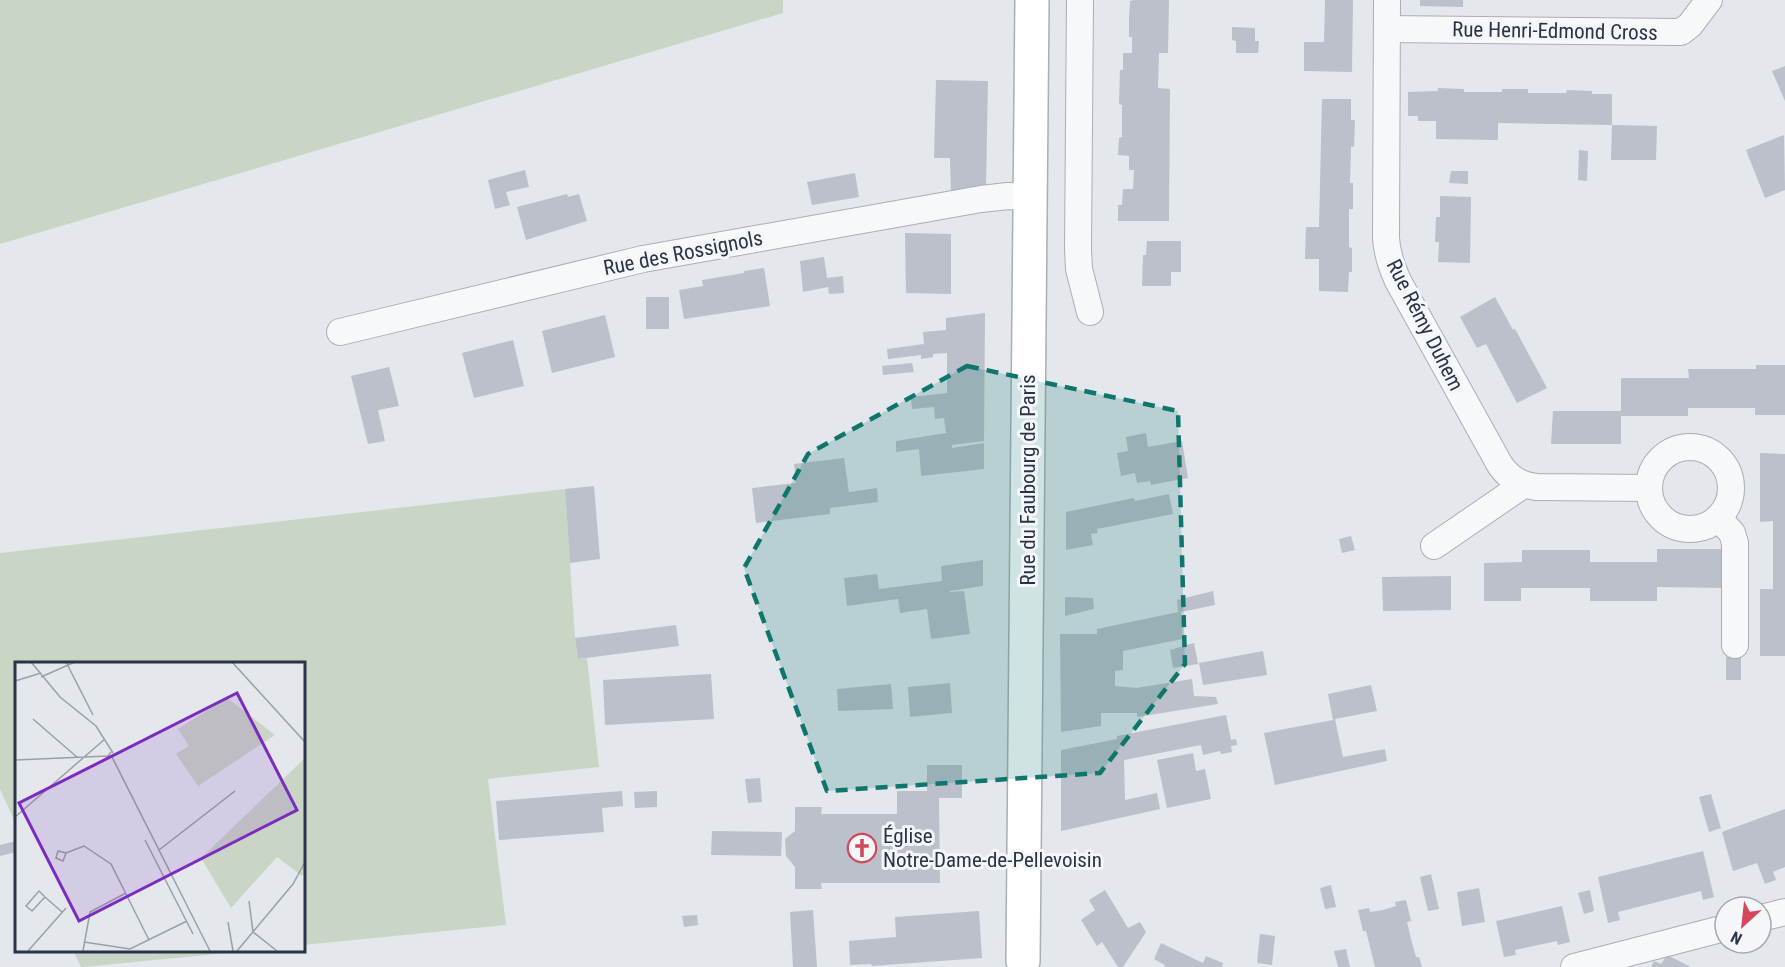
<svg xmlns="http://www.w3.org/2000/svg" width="1785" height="967" font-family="'Roboto Condensed',sans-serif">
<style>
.green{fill:#c9d6c5}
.building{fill:#bbc0ca}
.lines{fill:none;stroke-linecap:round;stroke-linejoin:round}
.street-casing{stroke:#a9aeb7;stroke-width:28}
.secondary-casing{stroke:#a9aeb7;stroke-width:36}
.street{stroke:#f7f8fa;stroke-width:26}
.secondary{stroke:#fff;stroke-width:33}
.marked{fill:#0f766e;fill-opacity:0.2;stroke:#0f766e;stroke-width:4.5;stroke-dasharray:12 8;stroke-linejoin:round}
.labels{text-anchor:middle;stroke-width:6;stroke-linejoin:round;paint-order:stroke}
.street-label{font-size:21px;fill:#2b3445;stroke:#f4f6f9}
.poi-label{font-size:21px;fill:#2b3445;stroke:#f4f6f9;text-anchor:start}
.inset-road{fill:none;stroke:#9a9fa9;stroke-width:1.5}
.view{fill:#7b2cbf;fill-opacity:0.15;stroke:#7b2cbf;stroke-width:3}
.inset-edge{fill:none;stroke:#2b3445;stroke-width:3}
</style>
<rect width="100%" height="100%" fill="#e4e7ec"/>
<g class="green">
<path d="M0,0H783V13L0,244Z"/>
<path d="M565,489L575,638L578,659L587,658L599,767L488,779L506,925L303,945V664H16V824L0,789V553Z"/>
<path d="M73,951H248L83,967H81Z"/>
</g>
<g class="building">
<path d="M1134,0H1169L1168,53H1159L1158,85V88L1170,89L1169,221H1118V205H1122L1123,189H1133L1134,170H1129V156L1118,155L1119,138L1122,137V105L1119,104L1120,70H1123V53H1132V37H1129V19L1130,1Z"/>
<path d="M1325,0H1353L1352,72L1304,71V42H1324Z"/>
<path d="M1420,0H1463V7L1420,6Z"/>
<path d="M1232,27L1255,28V41H1259L1258,53H1236V41L1232,40Z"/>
<path d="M1785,66V101L1772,71Z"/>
<path d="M936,80L988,81L986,186L951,193L950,158H934Z"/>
<path d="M1438,88L1464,89V92H1502V89H1528V93H1566L1567,90L1592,91V94H1612V125L1657,126L1656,160H1611L1612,125L1498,123V140L1436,139V121H1418V116H1408V92L1438,91Z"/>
<path d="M1322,99H1351V120H1355L1354,147L1351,146L1350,183H1353V209H1349V247L1352,248V272H1349L1348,292L1319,291V259H1305L1306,227H1319Z"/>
<path d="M1784,135L1785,190L1765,198L1746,150Z"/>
<path d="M1579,150L1588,151L1587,181L1578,180Z"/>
<path d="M525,170L529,187L506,192L510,205L495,209L488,180Z"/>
<path d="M1451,171H1468V184L1449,183Z"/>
<path d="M855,173L859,197L812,205L807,182Z"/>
<path d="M567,194L568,197L579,194L587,221L526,240L517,207Z"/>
<path d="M1440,196L1471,197L1470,263L1438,262L1439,242H1435L1436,217H1440Z"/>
<path d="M905,233L951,234V294L906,293Z"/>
<path d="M1147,241H1181V272H1171V286H1142L1143,255H1146Z"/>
<path d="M824,257L827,278L843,276L844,293L829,294L828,287L803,292L800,261Z"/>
<path d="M764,268L770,306L684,319L679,290L703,286L702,280L744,273V271Z"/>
<rect x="646" y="297" width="23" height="32"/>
<path d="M1495,297L1513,330L1515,329L1547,388L1517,403L1486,344L1477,348L1460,317Z"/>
<path d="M985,313L984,441L952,445V448L984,443V469L921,476L919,449L896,452V441L946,433L944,418L935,419L934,407L912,409L911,397L947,393V353L933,354V357L921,359V355L888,359L887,349L924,344L923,332L946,330V318Z"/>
<path d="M605,315L615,357L552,373L542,331Z"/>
<path d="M513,340L524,386L474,398L462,353Z"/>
<path d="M912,363L914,372L883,375L882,366Z"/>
<path d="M1756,365H1785V415H1755V408H1688V416H1621V444H1551L1553,411H1621V378H1689L1688,369H1756Z"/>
<path d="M389,367L399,406L378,410L385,441L368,444L351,376Z"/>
<path d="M1146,433L1148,447L1182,441L1188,478L1151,485L1150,481L1137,483L1135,473L1121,476L1117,453L1128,451L1126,437Z"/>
<path d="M1760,453L1785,454V656H1760V589H1773V521L1760,522Z"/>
<path d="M844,458L849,492L877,488L878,502L830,508V514L756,523L752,488L796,483L794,464Z"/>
<path d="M594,486L600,559L570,563L565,489Z"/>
<path d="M1169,494L1173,514L1097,529L1098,533L1091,534L1093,545L1066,550V512L1134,498L1135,501Z"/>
<path d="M1351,536L1355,550L1342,553L1339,539Z"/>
<path d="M1657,549H1726V588L1657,587V601H1590V588H1521V601H1484V563L1522,562V550H1590V562H1657Z"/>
<path d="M983,560V586L950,591V592L964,591L970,634L931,639L927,609L900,613L898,599L847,606L844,578L877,574L879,589L942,581L941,566Z"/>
<path d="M1451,576V610L1383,611L1382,577Z"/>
<path d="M1213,591L1215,605L1181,612L1183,639L1123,651V670L1115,671V686L1136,688L1192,679L1194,696L1216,697L1218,704L1137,717V713H1101V726L1061,732L1060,634H1097V629L1178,612L1177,600Z"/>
<path d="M1065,597L1093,598L1094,609L1065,616Z"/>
<path d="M676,625L679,646L578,659L575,638Z"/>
<path d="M1194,643L1198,664L1173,668L1170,650Z"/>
<path d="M1263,651L1267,675L1203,685L1199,663Z"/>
<rect x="1726" y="657" width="15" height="23"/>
<path d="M711,674L714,719L605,725L603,680Z"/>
<path d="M950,683L952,713L910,717L908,687Z"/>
<path d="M891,684L893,709L838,711L837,689Z"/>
<path d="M1371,685L1377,711L1335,719L1343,757L1385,749L1387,761L1275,785L1264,733L1333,720L1328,694Z"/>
<path d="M1226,715L1231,740L1236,739L1237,745L1231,746L1232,752L1221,754L1220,751L1203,755L1201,745L1124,760L1125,800L1157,793L1160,809L1061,831V750L1117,739V736Z"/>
<path d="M1193,753L1196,771L1205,769L1211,799L1167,808L1157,760Z"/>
<path d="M927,765H962V798H939L940,883H821L822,889H795V867L786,856L785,839L795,831V807H822L821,814H897V791H927Z"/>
<path d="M760,778L762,802L748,803L745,779Z"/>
<path d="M622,791L623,806L602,808L604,832L499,840L496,801Z"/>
<path d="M657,791V807L635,808L634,792Z"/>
<path d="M1711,794L1721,828L1709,832L1699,797Z"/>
<path d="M1785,809V867L1773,872L1776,880L1765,884L1757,863L1733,871L1722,832Z"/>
<path d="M712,831L782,832L781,856L711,855Z"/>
<path d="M16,841V852L0,856V845Z"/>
<path d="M1703,851L1714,897L1703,900L1701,891L1618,912L1620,920L1608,923L1598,877Z"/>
<path d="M1431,874L1439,909L1428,911L1420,877Z"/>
<path d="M1331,885L1336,907L1325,909L1320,888Z"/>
<path d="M1479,888L1485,922L1462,926L1457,892Z"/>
<path d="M1105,890L1128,928L1140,922L1146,932L1123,967H1118L1102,942L1097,946L1081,920L1095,910L1089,900Z"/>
<path d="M1590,890L1594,911L1584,914L1578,893Z"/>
<path d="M1406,900L1411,921L1407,922L1411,939L1416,957H1419L1422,967H1375L1366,931H1363L1358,910L1369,908L1370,912L1383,910L1396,906L1395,902Z"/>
<path d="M1562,906L1570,942L1558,945L1557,941L1515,950L1516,955L1504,957L1496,921Z"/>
<path d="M813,910L817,967H793L790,912Z"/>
<path d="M979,911L982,958L872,966L871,964L850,965L849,941L896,937L895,917Z"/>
<path d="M697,915L698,925L684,927L682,916Z"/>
<path d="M1260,934L1275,936L1272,965L1257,963Z"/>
<path d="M1161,943L1203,963L1206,956L1223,963L1222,967H1164L1165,965L1154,959Z"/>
<path d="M1346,949L1350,967H1338L1334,951Z"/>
<path d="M1667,955L1691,967H1651L1654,961L1661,964Z"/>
</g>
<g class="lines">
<g class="street-casing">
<g id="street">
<path d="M1080,0L1078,249L1079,269L1090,312"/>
<path d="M1387,0L1386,238C1387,254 1391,266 1398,281L1500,465C1510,479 1520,485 1537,487L1649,488"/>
<path d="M1387,29L1681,32L1690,25L1709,0"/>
<path d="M340,332L643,259L981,199L1008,196L1030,197"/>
<circle cx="1690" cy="488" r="41"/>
<path d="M1718,518L1732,533L1735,543V645"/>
<path d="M1434,546L1523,485"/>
<path d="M1761,918L1785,912"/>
<path d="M1574,967L1725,928"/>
</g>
</g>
<g class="secondary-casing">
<path id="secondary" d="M1023,961L1032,0"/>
</g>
<use href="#street" class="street"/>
<use href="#secondary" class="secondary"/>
</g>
<path class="marked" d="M967,366L1178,411L1185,664L1100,773L827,791L744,568L808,454Z"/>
<defs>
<g id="church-ring" transform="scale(1.5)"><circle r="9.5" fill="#f4f6f9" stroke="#d1495b" stroke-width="1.5"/><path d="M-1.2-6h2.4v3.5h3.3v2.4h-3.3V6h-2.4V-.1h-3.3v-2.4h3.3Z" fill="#d1495b"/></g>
</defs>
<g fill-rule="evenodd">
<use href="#church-ring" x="862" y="848"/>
</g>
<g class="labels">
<g class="street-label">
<text transform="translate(1555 31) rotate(1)" y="7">Rue Henri-Edmond Cross</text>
<text transform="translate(683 253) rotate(-11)" y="7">Rue des Rossignols</text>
<text transform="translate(1425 325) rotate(63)" y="7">Rue Rémy Duhem</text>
<text transform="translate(1028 480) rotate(-90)" y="7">Rue du Faubourg de Paris</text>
</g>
<g class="poi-label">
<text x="883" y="843">Église<tspan x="883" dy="24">Notre-Dame-de-Pellevoisin</tspan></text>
</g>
</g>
<g transform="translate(15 662)">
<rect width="290" height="290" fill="#e4e7ec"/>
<path d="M212,36L260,73L183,124L161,92L174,84L163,67ZM289,97L290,210L287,214L262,195L216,246L186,196Z" fill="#c9d6c5"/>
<path class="inset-road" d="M16,0L45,35L81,64L98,91M51,0L78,53M217,0L290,80M26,15L60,0M0,19L26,11M18,57L63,96M96,90L93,94L97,95L195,289M0,98L93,94M0,155L90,77M130,178L178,272M144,188L220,129M51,191L48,199L41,196L43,189L51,191L69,184L96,202L134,278M30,235L17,249L11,244L24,229L30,235L47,250M234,239L238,270L262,289M213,260L218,289M69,280L115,287L172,259M13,289L51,246M68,289L75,250L111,231M222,289L278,222L290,200"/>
<path class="view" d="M222,31L282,148L64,259L4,141Z"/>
<rect width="290" height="290" class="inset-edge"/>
</g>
<g transform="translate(1743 925) rotate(207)"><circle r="28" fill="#f4f6f9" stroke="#a4a8b1" stroke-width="1.5"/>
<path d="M0-4.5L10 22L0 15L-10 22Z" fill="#d1495b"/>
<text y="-9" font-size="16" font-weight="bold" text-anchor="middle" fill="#2b3445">N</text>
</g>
</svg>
